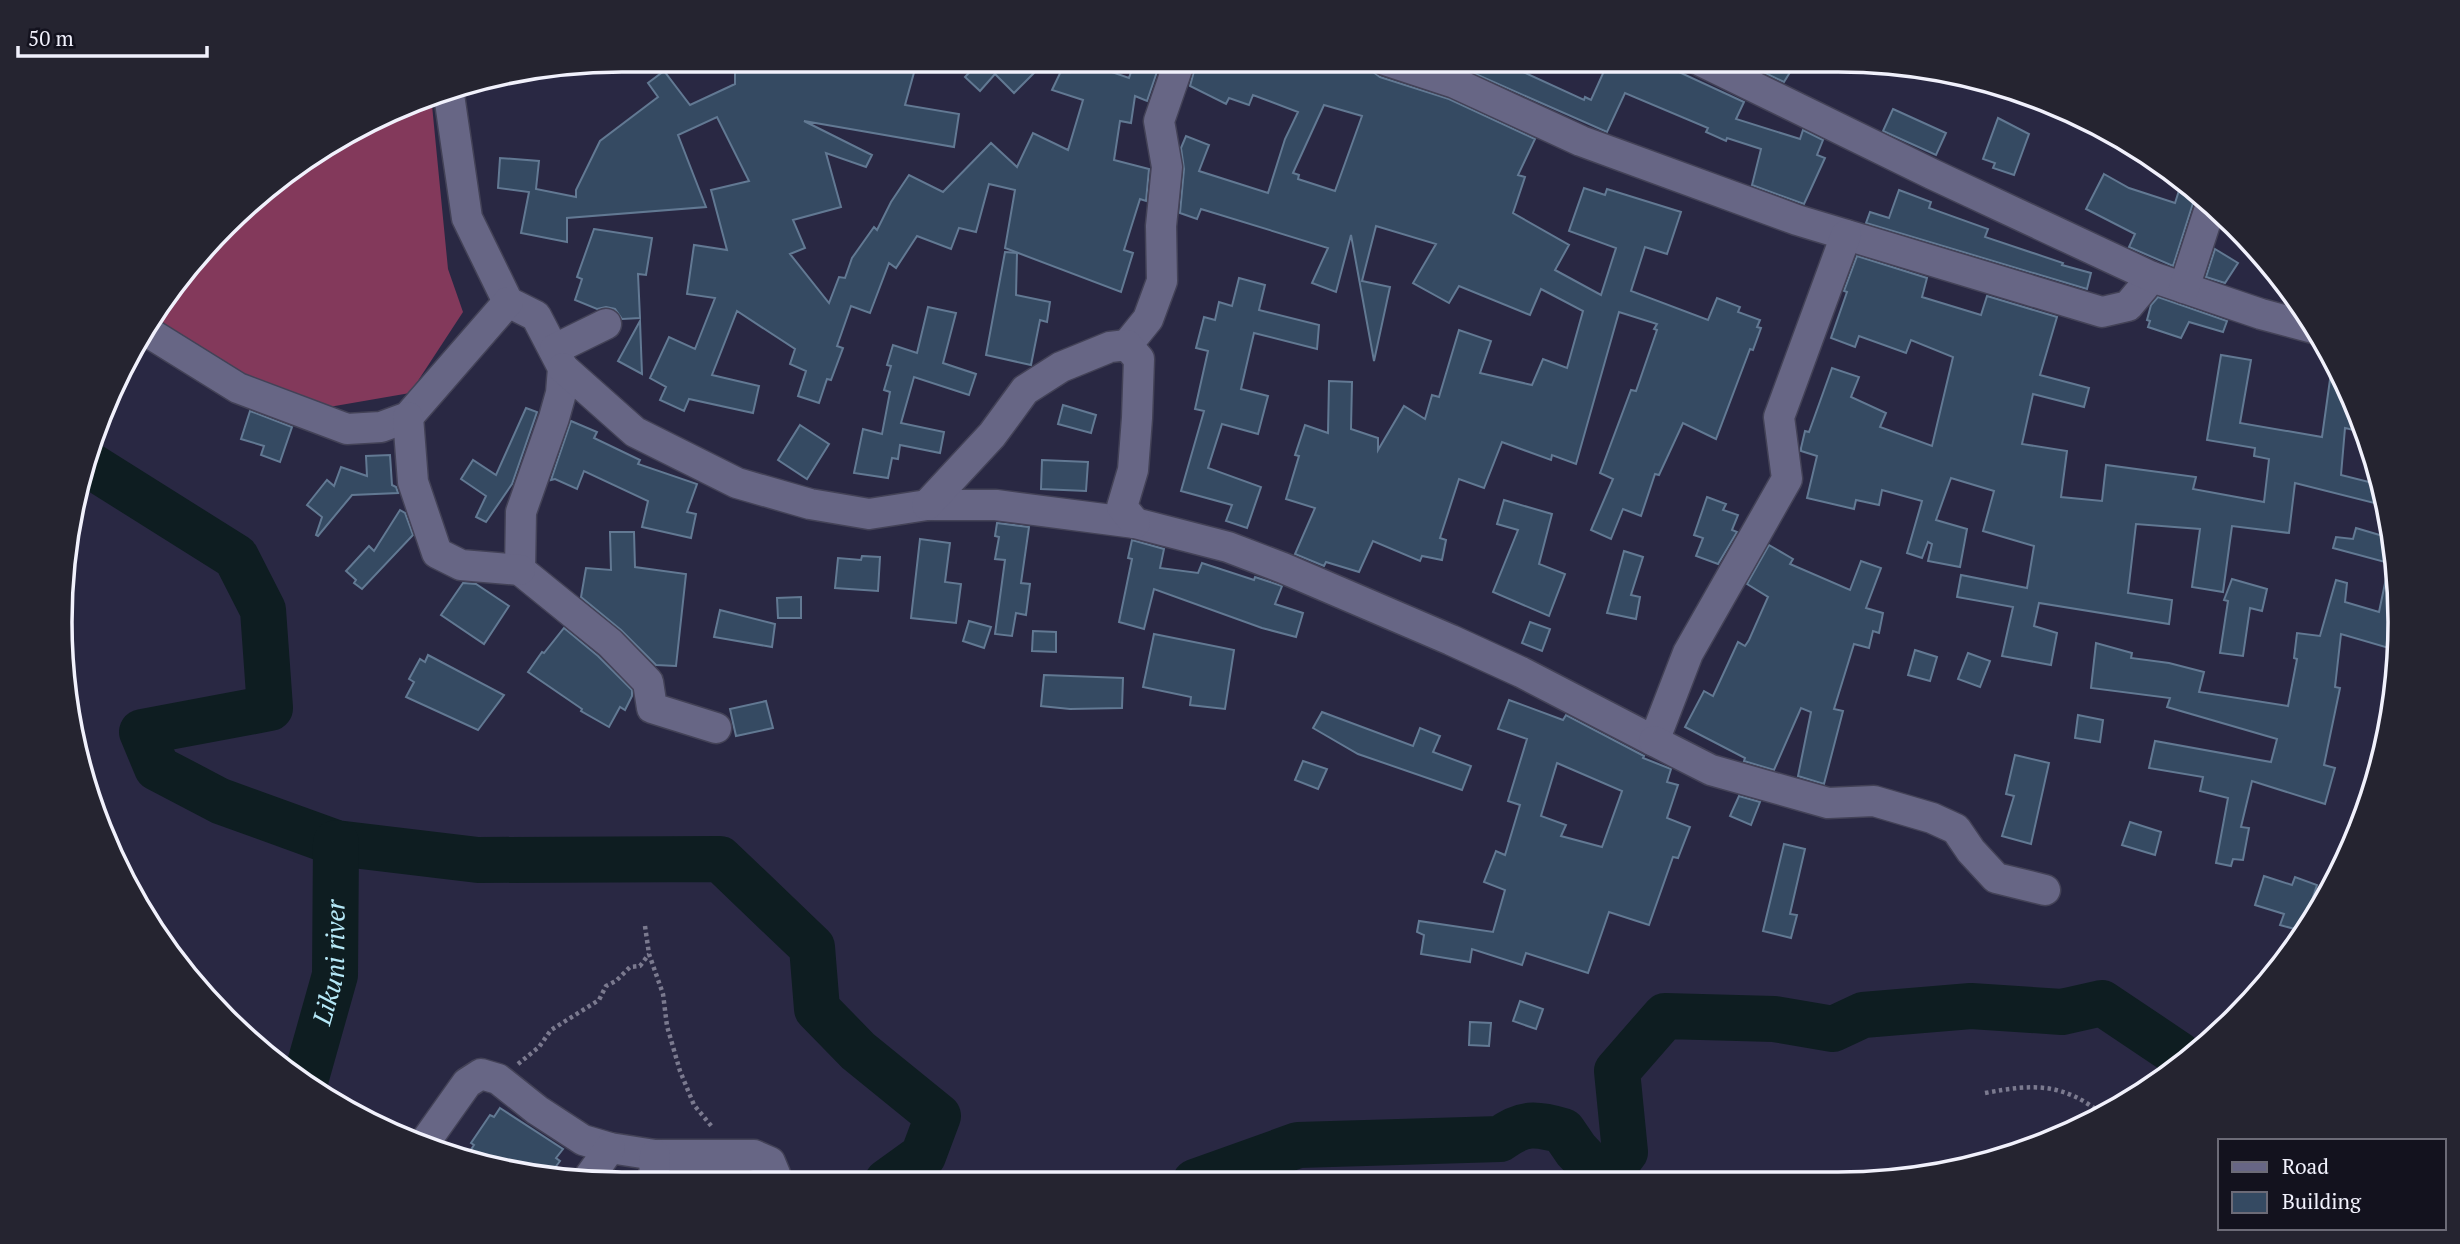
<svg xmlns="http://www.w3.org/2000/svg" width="2460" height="1244" font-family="'PT Serif',serif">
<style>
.forest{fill:#83395b}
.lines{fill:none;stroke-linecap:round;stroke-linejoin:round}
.river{stroke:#0e1d21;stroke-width:46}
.building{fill:#354a62;stroke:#627993;stroke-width:2;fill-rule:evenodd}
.minor-casing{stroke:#434257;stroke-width:33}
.path{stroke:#7b7a8f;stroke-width:4.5;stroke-dasharray:3.5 3.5;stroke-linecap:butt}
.minor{stroke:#676685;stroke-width:30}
.labels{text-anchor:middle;stroke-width:7;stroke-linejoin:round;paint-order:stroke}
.water-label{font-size:26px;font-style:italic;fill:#b6e8f7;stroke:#13121e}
.rim{fill:none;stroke:#f1f1fc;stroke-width:3.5}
</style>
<rect width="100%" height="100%" fill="#292843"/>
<path class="forest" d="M431,95L448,269L463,312L410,393L306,411L150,320L199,251L279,176Z"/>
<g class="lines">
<g class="river">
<path d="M88,464L236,557L263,610L270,708L142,732L157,768L220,801L336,843L478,860L720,859L812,947L817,1009L858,1051L938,1116L923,1156L887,1182"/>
<path id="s1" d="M306,1078L335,975L336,843"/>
<path d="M1195,1182L1298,1145L1500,1139C1523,1122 1536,1123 1563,1131L1576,1150L1592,1167H1614L1625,1152L1617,1071L1665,1016L1774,1019L1833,1029L1863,1015L1971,1006L2062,1012L2102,1003L2178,1054L2184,1060"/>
</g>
</g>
<g class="building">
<path d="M771,60H883L915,69L905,105L959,114L954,147L804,121L872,155L866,167L826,153L841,207L793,220L805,248L790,254L829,303L839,277L845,278L852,258L874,227L877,230L891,202L909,175L943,192L991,143L1017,167L1033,133L1068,150L1083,100L1052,90L1063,67L1070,72L1074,60H1077L1129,78L1135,60H1161L1147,101L1135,96L1131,123L1120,121L1114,160L1149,169L1146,201L1140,199L1124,250L1133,253L1121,292L1005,248L1015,190L989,184L976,232L959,228L951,249L917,236L896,268L889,263L870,313L851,306L837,346L843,348L831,380L827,379L819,403L798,396L806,371L790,364L795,349L737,311L712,375L759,386L753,413L689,399L684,411L660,400L666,387L650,378L669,337L695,349L715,298L687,294L694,245L727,250L711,190L749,181L717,117L678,135L706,207L567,218V242L521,233L529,192L498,188L500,158L539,161L536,189L576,197V190L600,141L658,97L648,83L664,71L690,105L735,84V69L771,68Z"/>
<path d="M981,60H1047L1014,93L995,74L980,91L965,77Z"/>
<path d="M1197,60H1329L1373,72L1380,77L1449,99L1535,139L1518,175L1525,177L1513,213L1569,245L1555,270L1601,295L1616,248L1569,231L1584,188L1605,195L1607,189L1681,212L1667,254L1645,247L1631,291L1708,320L1717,298L1740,307L1738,312L1760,320L1757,327L1761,328L1753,350L1750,349L1716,439L1683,423L1659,475L1655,474L1641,516L1623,509L1611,539L1591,530L1613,479L1600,473L1631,390L1636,391L1657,330L1654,329L1657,324L1619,312L1576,464L1552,455L1551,460L1502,442L1484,488L1459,479L1440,538L1446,540L1442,560L1422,556L1420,561L1373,541L1359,572L1326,562L1324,566L1295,554L1315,508L1286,499L1299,456L1295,455L1305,425L1328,433L1329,381L1352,382L1351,429L1378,438V450L1404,406L1425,419L1432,395L1439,397L1459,330L1491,341L1480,373L1532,385L1543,359L1567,368L1583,311L1541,289L1530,315L1459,286L1449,303L1413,283L1436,244L1376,226L1362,281L1390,287L1374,361L1351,235L1336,292L1312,283L1328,248L1201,209L1197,219L1180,213L1184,169L1181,148L1186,136L1209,145L1199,171L1268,193L1285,139L1298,112L1253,95L1249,105L1229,98L1226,104L1190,86ZM1324,105L1362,116L1335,191L1298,179L1299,175L1293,173Z"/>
<path d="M1455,60H1497L1584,100L1585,97L1591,100L1609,60H1653L1744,102L1736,119L1800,139L1803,130L1823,140L1817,155L1825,158L1804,204L1752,185L1761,149L1727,138L1726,141L1706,132L1708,128L1625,93L1607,132L1453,64Z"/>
<path d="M1740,61H1797L1784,82Z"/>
<path d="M1893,109L1946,133L1936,155L1883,131Z"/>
<path d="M1998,118L2029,134L2014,175L1993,168L1995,163L1983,159Z"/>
<path d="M2104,174L2129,188L2175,203L2183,178L2199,193L2194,200L2173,266L2129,247L2135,234L2086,209Z"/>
<path d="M1899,190L1931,202L1929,208L1988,229L1985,237L2063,263L2062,265L2091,273L2087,289L1866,223L1870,212L1889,218Z"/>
<path d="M594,229L652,238L646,275L638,274L640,318L622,319L615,309L606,307L597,309L575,300L582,279L577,277Z"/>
<path d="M2215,249L2238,263L2225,283L2206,277Z"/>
<path d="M1005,252L1017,253L1016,295L1050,302L1047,322L1040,320L1031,365L986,355Z"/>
<path d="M1857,256L1927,278L1922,297L1981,315L1987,296L2057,317L2040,375L2089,388L2084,407L2033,394L2022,444L2067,451L2061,497L2102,501L2106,465L2196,477L2193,489L2264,502L2269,459L2254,456L2255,448L2207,440L2221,355L2251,360L2240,423L2322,437L2333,358L2367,433L2345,428L2341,475L2381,485L2386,506L2295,483L2289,533L2232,526L2223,592L2192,587L2200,529L2136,524L2128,593L2172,600L2169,624L2039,603L2034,626L2057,633L2051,665L2002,656L2013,607L1957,597L1961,575L2027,588L2034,546L1983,531L1994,491L1951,478L1936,520L1967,529L1960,567L1928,561L1932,544L1928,542L1922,558L1907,553L1922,501L1882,490L1879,505L1856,500L1854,509L1807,498L1817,456L1801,451V448L1805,431L1809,432L1832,368L1859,377L1851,397L1886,413L1880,427L1932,446L1953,357L1911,340L1906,353L1859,336L1855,347L1831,338L1847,292L1844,291Z"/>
<path d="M1239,278L1265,285L1259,310L1319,325L1317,349L1254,333L1241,389L1268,396L1258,434L1222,424L1208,468L1261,487L1247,528L1226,521L1232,505L1181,491L1204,411L1195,409L1208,351L1196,348L1204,317L1215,320L1219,302L1232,306Z"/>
<path d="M2158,297L2227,321L2223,332L2189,322L2181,338L2148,327L2150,321L2147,320L2151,305Z"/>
<path d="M928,307L956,313L943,363L976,374L969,395L914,377L901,423L944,432L940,453L900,445L898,459L892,458L888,478L854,473L863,429L882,434L890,392L884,390L891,366L887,365L893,345L917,353Z"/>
<path d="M640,321L642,374L618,361Z"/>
<path d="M1063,405L1096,415L1091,433L1058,424Z"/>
<path d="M526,408L537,412L512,484L486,522L476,517L486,496L461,479L473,460L496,475Z"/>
<path d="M250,411L292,427L280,462L261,455L264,446L241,439Z"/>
<path d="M571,421L597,432L594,438L640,460L638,464L697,484L687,512L696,514L691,538L642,527L648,501L584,471L577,489L555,479L551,480Z"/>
<path d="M800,425L829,444L807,479L778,460Z"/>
<path d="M390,455L392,485L396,487L398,493L352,495L318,536L316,535L322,517L307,505L327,480L334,486L341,467L367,476L366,456Z"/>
<path d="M1042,460L1088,462L1086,491L1041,489Z"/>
<path d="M1707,497L1726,504L1723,510L1738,515L1732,530L1737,532L1718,564L1696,556L1703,538L1694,535Z"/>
<path d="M1504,500L1552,514L1539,564L1565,574L1549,616L1493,592L1518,530L1497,524Z"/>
<path d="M400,510L405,513L413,535L362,589L354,583L356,580L346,571L369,546L374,551Z"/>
<path d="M997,523L1029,527L1021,583L1030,584L1026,615L1016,613L1012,636L995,634L1005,560L995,559L999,537L995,536Z"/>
<path d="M2356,528L2383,536L2382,542L2394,543L2396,565L2333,548L2336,537L2353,539Z"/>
<path d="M610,532H634L635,567L686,574L676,666L656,665L621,630L581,597L586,568L611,570Z"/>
<path d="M920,539L950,543L945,582L961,584L956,623L911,618Z"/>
<path d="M1132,540L1164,549L1160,568L1198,573L1202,563L1254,580L1255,577L1282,586L1275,604L1303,613L1296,637L1262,628L1154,589L1144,629L1119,622L1132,559L1128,558Z"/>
<path d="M1769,545L1793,559L1790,564L1850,590L1861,561L1881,568L1866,608L1883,613L1879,633L1873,631L1869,648L1854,644L1834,709L1843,711L1824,784L1798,776L1811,712L1801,708L1774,770L1744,761L1745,758L1685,727L1704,691L1713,696L1738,642L1745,646L1749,640L1768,597L1747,584Z"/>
<path d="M1624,551L1643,557L1631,595L1640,597L1636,619L1607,613Z"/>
<path d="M862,556L880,557L878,591L835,588L838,558L861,560Z"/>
<path d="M2389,564L2396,565L2399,651L2341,634L2335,687L2340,688L2324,765L2335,768L2325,804L2252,781L2241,827L2249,828L2243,860L2233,859L2231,866L2216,863L2228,798L2200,791L2203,777L2149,768L2155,741L2271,762L2277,739L2167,707L2170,698L2091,688L2096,643L2132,653L2131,658L2169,663L2204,672L2199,692L2288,706L2297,659L2294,658L2297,633L2320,636L2336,580L2347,583L2345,602L2379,612Z"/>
<path d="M2232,579L2267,589L2262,611L2250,608L2243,656L2220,653L2228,601L2224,600Z"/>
<path d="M463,583L476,584L509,606L484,644L441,615Z"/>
<path d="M801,597V618H778L777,598Z"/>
<path d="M720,610L775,624L772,647L714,637Z"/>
<path d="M969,621L991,627L984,648L963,641Z"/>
<path d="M1530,622L1550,629L1542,651L1522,643Z"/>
<path d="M564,628L598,656L632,690V696L625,710L620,707L609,727L581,711L582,709L528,672L542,652L544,653Z"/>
<path d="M1033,631L1056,632V652L1032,651Z"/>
<path d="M1154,634L1234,650L1225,709L1190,705L1191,697L1143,687Z"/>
<path d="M1915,650L1937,657L1930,681L1908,675Z"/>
<path d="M1968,653L1990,661L1980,687L1958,679Z"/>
<path d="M428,655L504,695L478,730L406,697L414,682L409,679L420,659L425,662Z"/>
<path d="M1044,675L1123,678L1122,708L1070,709L1041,706Z"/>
<path d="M1509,700L1563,720L1566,715L1644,756L1643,758L1671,769L1667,782L1678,785L1667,818L1690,827L1678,858L1673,857L1649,925L1609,912L1588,973L1526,953L1522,965L1472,949L1470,962L1421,954L1424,935L1417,932L1419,921L1493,932L1505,890L1484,882L1496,851L1505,855L1520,805L1508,801L1527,739L1498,729ZM1557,763L1622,791L1602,847L1561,836L1566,825L1541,816Z"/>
<path d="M766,701L773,728L736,736L730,709Z"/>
<path d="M1322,712L1413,746L1420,728L1440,736L1433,752L1471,766L1462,790L1358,754L1313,728Z"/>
<path d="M2078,715L2103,720L2100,742L2075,738Z"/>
<path d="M2015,755L2049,763L2031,844L2002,836L2014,796L2006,794Z"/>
<path d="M1303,761L1327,769L1318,789L1295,780Z"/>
<path d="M1739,796L1760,802L1751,825L1730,816Z"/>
<path d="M2130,822L2161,832L2155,855L2122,845Z"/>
<path d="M1784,844L1805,849L1790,914L1797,915L1791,938L1763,931Z"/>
<path d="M2264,876L2292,885L2295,877L2317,885L2302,931L2280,925L2284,914L2255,905Z"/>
<path d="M1520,1001L1543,1009L1536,1029L1513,1021Z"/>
<path d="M1470,1022L1491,1023L1489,1046L1469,1045Z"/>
<path d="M500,1108L563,1149L556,1158L560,1161L548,1177L477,1165L464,1160L474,1145L471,1143L490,1115L494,1117Z"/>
</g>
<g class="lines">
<g class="minor-casing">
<g id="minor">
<path d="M1385,60L1455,83L1581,141L1797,220L2102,312L2128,306L2152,277"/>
<path d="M1701,61L1932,174L2152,277L2261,314L2317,329"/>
<path d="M448,88L467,218L508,302L536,316L563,368L561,393L554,418L521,512L520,570L610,643L648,682L652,708L716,728"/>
<path d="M2184,288L2211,205"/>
<path d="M143,329L238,388L347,429L381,427L408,417L508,302"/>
<path d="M1127,345L1148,319L1162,281L1161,226L1167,167L1159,121L1180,60"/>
<path d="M555,349L606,324"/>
<path d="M563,368L635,432L737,483L810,504L869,514L927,505H996L1135,523L1228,547L1283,568L1451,640L1521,672L1654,741L1688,653L1787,479L1779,417L1846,235"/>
<path d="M408,417L413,482L437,553L461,565L520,570"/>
<path d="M927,505L992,435L1025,390L1061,367L1110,347L1127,345L1139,359L1137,418L1133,470L1122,507L1135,523"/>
<path d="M1654,741L1711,770L1828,803L1874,801L1932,818L1956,829L1971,851L1996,878L2045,890"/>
<path d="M423,1145L467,1083L481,1074L498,1079L537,1110L583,1140L610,1148L655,1155H754L770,1162L775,1174L776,1183"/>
<path d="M585,1183L610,1148"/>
<path d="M654,1183L655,1155"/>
</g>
</g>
<g class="path">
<path d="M645,926L649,954L663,994L667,1026L680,1071L694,1105L713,1128"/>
<path d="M518,1064L539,1047L551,1030L599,1000L606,986L616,981L630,967L640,966L649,954"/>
<path d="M1985,1093C2033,1084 2063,1082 2103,1115"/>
</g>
<use href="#minor" class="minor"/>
</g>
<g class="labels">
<g class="water-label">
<text dy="9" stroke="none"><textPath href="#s1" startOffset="119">Likuni river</textPath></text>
</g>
</g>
<path d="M0 0H2460V1244H0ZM622 72H1838A550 550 0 0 1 2388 622V622A550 550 0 0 1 1838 1172H622A550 550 0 0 1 72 622V622A550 550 0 0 1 622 72Z" fill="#252430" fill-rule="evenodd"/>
<path class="rim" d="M622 72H1838A550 550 0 0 1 2388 622V622A550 550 0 0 1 1838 1172H622A550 550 0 0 1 72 622V622A550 550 0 0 1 622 72Z"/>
<rect x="2218" y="1139" width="228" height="91" fill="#13121e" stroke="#6c6b77" stroke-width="2"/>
<rect x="2232" y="1162" width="35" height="10" fill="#676685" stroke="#6c6b77" stroke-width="2"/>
<text x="2282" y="1174" font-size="21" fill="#f1f1fc">Road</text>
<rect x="2232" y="1192" width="35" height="21" fill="#354a62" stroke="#6c6b77" stroke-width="2"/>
<text x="2282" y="1209" font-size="21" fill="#f1f1fc">Building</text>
<path d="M18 46v10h189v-10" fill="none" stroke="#f1f1fc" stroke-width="3.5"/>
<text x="28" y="46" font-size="21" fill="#f1f1fc" stroke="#13121e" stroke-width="5" paint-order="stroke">50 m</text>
</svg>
